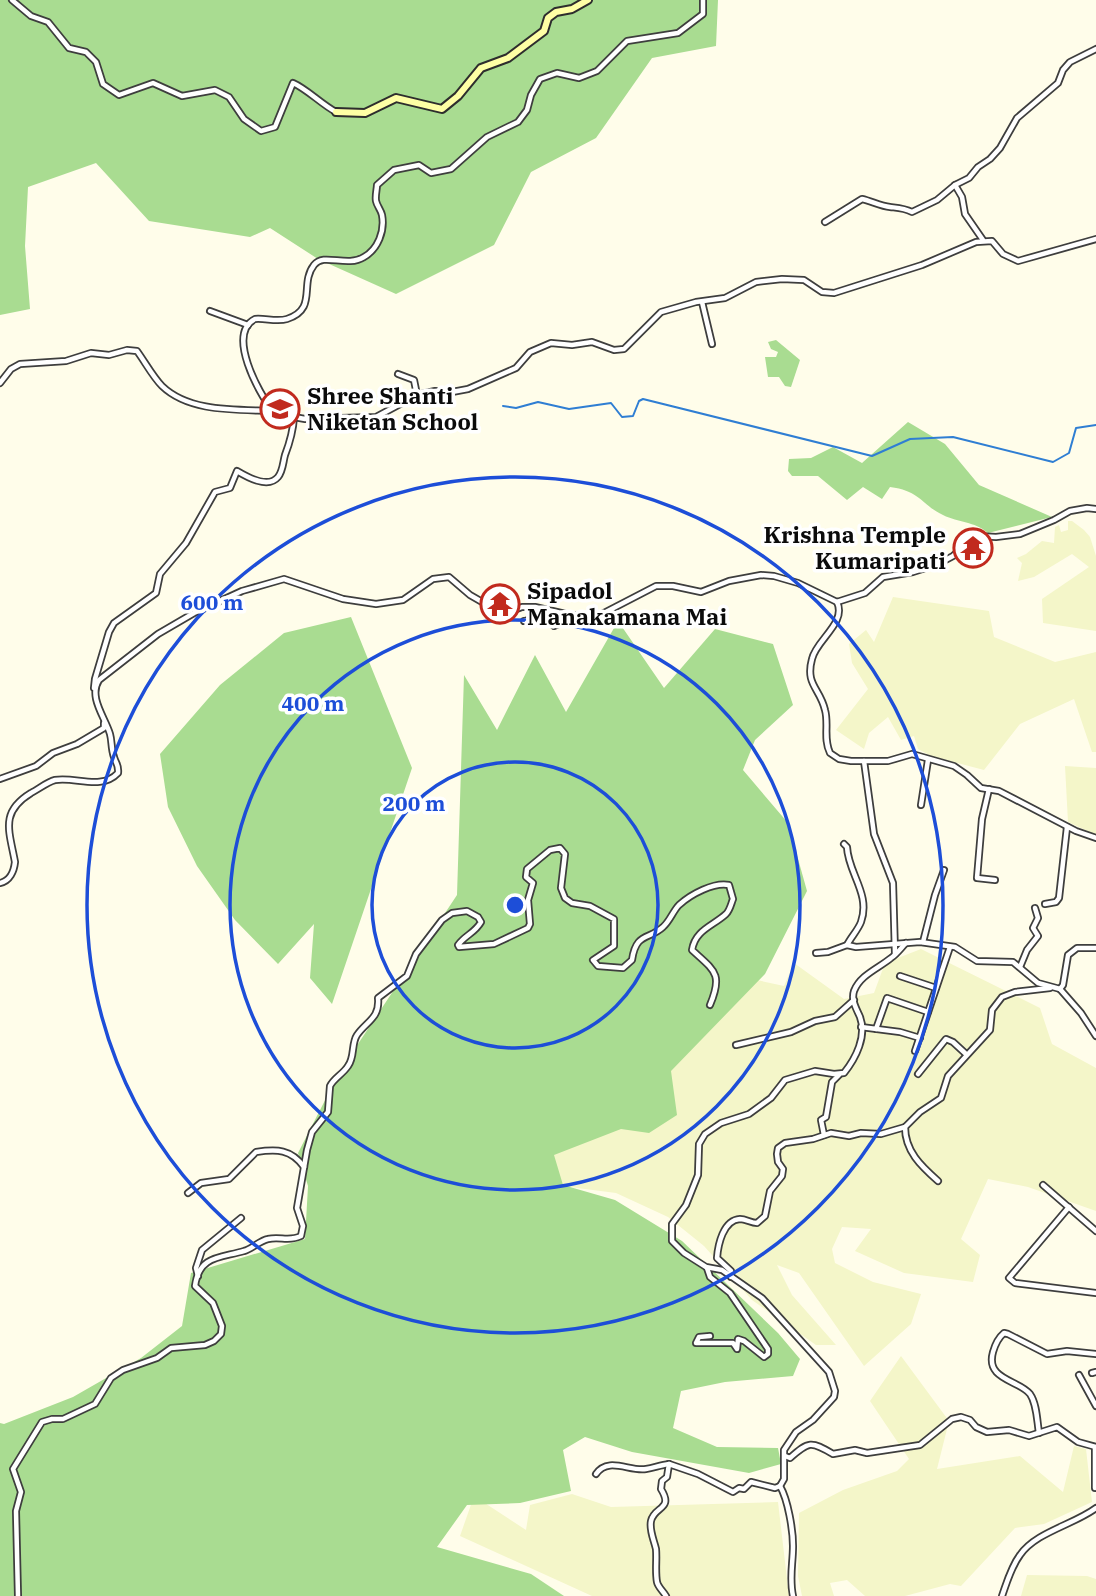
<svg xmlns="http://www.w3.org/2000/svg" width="1096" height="1596" font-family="'IBM Plex Serif',serif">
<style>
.farmland{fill:#f4f6c9}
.forest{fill:#a9dc91}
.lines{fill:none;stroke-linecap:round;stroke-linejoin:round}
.stream{stroke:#2f7ed3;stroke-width:2}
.street-casing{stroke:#3e3e3e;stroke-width:8}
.secondary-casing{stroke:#2d2d2d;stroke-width:10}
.street{stroke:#fff;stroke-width:4.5}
.secondary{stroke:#feffa5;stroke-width:6}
.ring{fill:none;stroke:#1d4ed8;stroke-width:3.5}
.labels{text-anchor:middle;stroke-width:7;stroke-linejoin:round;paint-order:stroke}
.poi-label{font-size:23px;font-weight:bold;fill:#0b0b0b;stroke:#fff;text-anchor:start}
.centre{fill:#1d4ed8;stroke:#fff;stroke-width:3.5}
.ring-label{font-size:21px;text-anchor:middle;font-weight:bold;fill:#1d4ed8;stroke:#fff;stroke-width:7;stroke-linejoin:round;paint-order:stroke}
</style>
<rect width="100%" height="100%" fill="#fffdea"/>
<g class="farmland">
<path d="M1068,521H1072L1084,530L1090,537L1096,556V631L1043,623L1042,599L1089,567L1072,554L1034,577L1018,581L1022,563L1017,558L1026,554L1042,541L1054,543L1055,527L1059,525L1061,532L1068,530Z"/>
<path d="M893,597L989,611L994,637L1055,662L1096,652V752H1092L1074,699L1020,724L984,770L931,756L918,749L914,736L901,740L888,717L869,733L864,749L836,730L868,689L852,663L849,644L866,630L874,642Z"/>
<path d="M1065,766L1096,768V835L1068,822Z"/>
<path d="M921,949L1040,1008L1052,1044L1096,1068V1211L1028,1187L988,1179L961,1239L980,1255L973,1282L904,1273L855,1251L871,1229L842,1227L832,1249L835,1263L873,1282L921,1294L911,1324L864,1366L799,1273L777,1265L792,1295L836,1345H816L752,1300L704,1246L668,1217L616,1193L554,1185L547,1149L659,1074L734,975L784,986L794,963L844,999L874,993L885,963Z"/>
<path d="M901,1356L949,1421L937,1469L1020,1456L1063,1492L1074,1446L1086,1449L1092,1502L1044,1524L1015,1528L961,1586L950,1584L905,1596H865L847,1580L830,1583L834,1596H802L798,1576L799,1513L843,1490L897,1471L909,1459L870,1401Z"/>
<path d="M572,1494L611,1507L778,1502L789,1596H592L460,1536L474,1496L526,1530L530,1505Z"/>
<path d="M1027,1575L1087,1576L1096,1579V1596H1021Z"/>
</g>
<g class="forest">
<path d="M0,0H718L716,46L652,58L596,138L531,172L494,245L396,294L318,259L270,228L250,237L149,221L96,163L28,187L25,246L30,309L0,315Z"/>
<path d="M776,340L800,360L791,387L785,386L779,377H768L765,357H776L778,352L771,349L768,342Z"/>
<path d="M908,422L945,444L979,485L1052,517L988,533C974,521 959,523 943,515C920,504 921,491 890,487L882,499L863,487L847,500L818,476H792L788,471L789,459L811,458L833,447L862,463Z"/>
<path d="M351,617L412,768L332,1004L310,978L314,924L278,964L235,920L197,866L168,807L160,754L220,685L284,633Z"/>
<path d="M618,621L664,688L715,629L773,644L793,705L755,740L743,770L788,823L807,891L765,974L671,1071L677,1115L649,1133L621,1129L554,1155L563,1185L615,1200L682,1241L778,1333L800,1359L793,1376L725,1382L681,1391L673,1428L717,1447L778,1448L781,1464L749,1473L632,1452L585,1437L563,1450L571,1491L520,1503L467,1505L437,1547L531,1574L564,1596H0V1423L4,1424L73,1397L141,1358L182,1326L191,1273L305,1239L308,1186L298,1153L340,1071L457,895L464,675L497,730L535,655L566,712Z"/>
</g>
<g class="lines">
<path class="stream" d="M503,406L516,408L538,402L569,409L611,403L622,417L633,416L639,401L643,399L872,456L910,439L953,437L1053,462L1069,453L1076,428L1096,425"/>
<g class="street-casing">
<g id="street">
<path d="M12,0L31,16L48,22L69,48L86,52L96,62L103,84L119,95L153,83L182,96L215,90L229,97L244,119L261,131L275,127L293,83C307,89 321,104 336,112"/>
<path d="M955,185L962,197L965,214L983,240"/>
<path d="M825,222L862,199C871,201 881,206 890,207C899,208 904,208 912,212L937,200L955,185L969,178L978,167L990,159L1000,148L1017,118L1058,83L1063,70L1070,62L1096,49"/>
<path d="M702,302L712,344"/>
<path d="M210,311L248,325"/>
<path d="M398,374L414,380L417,395"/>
<path d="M0,383L11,369L20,364L66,361L91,353L109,355L127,350L137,351C145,362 153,377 162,386C193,416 249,408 288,412L294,417L305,419L376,417L417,395L435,391L452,392L468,389L516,368L530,352L551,343L572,345L592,342L614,350L624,349L661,312L696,302L725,298L756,282L782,279L804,280L822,292L834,293L922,265L976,242L992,241L1003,254L1018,261L1096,239"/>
<path d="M272,410C259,393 226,334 255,319C265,318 277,322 287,319C318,309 299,284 314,265C324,252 346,268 364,257C378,249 385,231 382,215C381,210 377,206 376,201C375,196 377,189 377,185L394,170L419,165L431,173L451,169L487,137L518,122L527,110L531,95L540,79L557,73L579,78L597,71L627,41L678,33L703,14V0"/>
<path d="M837,602C847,623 816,640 812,659C805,685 820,688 825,710C829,724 823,739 830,753L839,759L851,761H888L912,754L954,766L967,775L981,788L999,791L1076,831L1096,838"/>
<path d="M524,621C537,618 545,615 554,626L577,616"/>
<path d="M94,688L95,679L109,632L114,623L156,593L160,574L186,543L215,492L230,488L237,471C247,477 268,489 278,477C283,471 283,462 285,455C290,442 293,432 294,417"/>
<path d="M864,761L874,834L893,883L895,954"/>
<path d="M0,779L36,766L53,753L77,744L104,728V723"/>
<path d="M989,789L982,819L977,878L995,880"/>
<path d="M921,805L928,760"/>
<path d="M844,844L847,847C848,873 871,894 861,922C858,930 851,937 847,945L856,947L920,942L955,947L977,961L1013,962L1038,983L1060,989"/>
<path d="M0,883C10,881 14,871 15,862C9,830 0,812 31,793C39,789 47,782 55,780C75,776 101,791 118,773C119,765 116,764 114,757C111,749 112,741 110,734C105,717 88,697 99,680L158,634L194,613L242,591L284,579L343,599L376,604L403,600L433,579L449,577L470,595L503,614L522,607H535L570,615H600L656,586H673L701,592L729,581L761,575L774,576L798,583L837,602L865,593L883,577L913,572L938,564L953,556L971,540L978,536L996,537L1020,534L1054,520L1070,511L1087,508L1096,509"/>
<path d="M1045,904L1056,902L1059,898L1067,827"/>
<path d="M923,942L935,895L944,870"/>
<path d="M816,953L828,952L847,945"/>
<path d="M1020,967L1027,950L1038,936L1033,928L1038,918L1035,908"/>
<path d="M900,976L936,988"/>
<path d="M1060,989L1063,985L1068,955L1077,948H1096"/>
<path d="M1060,989L1081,1013L1096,1036"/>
<path d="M861,1027L900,1032L920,1038"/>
<path d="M876,1029L887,998L928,1012"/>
<path d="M736,1045L791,1032L815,1021L835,1017L854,1000"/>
<path d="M915,1051L950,947"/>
<path d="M918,1074L946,1039L953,1042L966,1054"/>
<path d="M824,1135L821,1120L826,1117L832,1082L839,1075"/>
<path d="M938,1181C921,1166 905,1151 905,1127L920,1112L941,1098L948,1076L990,1030L992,1010L1002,997L1015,992L1050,988"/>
<path d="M1043,1185L1096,1231"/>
<path d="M188,1193L201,1183L229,1179L256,1152C277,1149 291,1149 304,1167"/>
<path d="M1069,1207L1009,1278L1015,1283L1096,1293"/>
<path d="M707,1268L710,1277L730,1293L768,1349V1354L764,1357L744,1341L738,1339L737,1349L733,1343H696L699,1337L710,1336"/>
<path d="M198,1276L196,1268L202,1250L241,1218"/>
<path d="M731,1277V1271L717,1258C718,1245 723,1220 740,1219C746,1219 751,1223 757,1223L765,1216L770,1191L782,1176L783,1169L778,1162L777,1154L778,1148L785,1143L813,1139L831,1133L849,1136L861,1133L881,1134L905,1127"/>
<path d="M1092,1373L1096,1372"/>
<path d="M1079,1375L1096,1406"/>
<path d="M1039,1433C1037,1421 1037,1404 1030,1394C1019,1380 985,1380 993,1352C995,1345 998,1338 1004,1333L1008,1334L1047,1354L1067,1351L1096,1354"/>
<path d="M1095,1447V1488"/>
<path d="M785,1456L790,1458C809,1441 811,1441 833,1454L855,1450L867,1453L920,1445L952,1419L961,1417L970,1420L976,1427L987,1432L1009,1430L1029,1436L1057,1427L1078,1442L1096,1447"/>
<path d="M596,1474C608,1456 630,1472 646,1469C654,1468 660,1465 669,1464"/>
<path d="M18,1596L16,1511L21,1492L13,1469L42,1422L52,1419H63L95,1404L111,1378L123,1370L157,1358L171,1348L205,1345L214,1341L221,1334L222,1326L213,1303L195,1286C199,1255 221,1258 244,1251C252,1249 259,1241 268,1239C280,1236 289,1242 301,1236L303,1226L297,1208L307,1150L312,1132L328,1112L330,1086C334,1078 343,1074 348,1066C355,1057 351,1044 357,1035C367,1021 380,1018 378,998L407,976L416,954L442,920L452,913L467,911L478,917L481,922C475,933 465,935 458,945L459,947L494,944L528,928L530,924L528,900L533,883L526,877L527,869L550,850L560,848L565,854L561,888L565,898L572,903L590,906L614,919V946L593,960L598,966L623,968L632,960C636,932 649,940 663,927C670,921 673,911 679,905C691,894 714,882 729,885L733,899C731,904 730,910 726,914C713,926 695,930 692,950C715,971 723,974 710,1005"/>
<path d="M666,1596C663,1591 658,1587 657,1582C655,1571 657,1560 656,1549C654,1540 649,1530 651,1521C654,1506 674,1510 661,1489L662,1481L667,1477L669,1464L698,1474L733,1492L739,1488L744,1489L751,1482L775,1488L780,1486"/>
<path d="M793,1596C789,1578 793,1564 793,1546C793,1530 788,1500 780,1486L784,1479V1450L796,1432L813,1420L834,1397L835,1391L829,1372L762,1298L722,1270L706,1267L684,1253L672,1241V1224L686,1205L698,1175L699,1144L705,1134L721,1123L749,1114L771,1098L785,1080L815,1071L834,1074L844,1073C856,1058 867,1036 860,1017C856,1008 851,1000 854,991C860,975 879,968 891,958C897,954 901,948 906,943"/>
<path d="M1002,1596C1007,1582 1011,1567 1020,1555C1036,1532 1073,1525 1096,1508"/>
</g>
</g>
<g class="secondary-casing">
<path id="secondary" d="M336,112L365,113L396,98L442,109L458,96L481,68L508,58L544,31L548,18L556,12L572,9L588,0"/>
</g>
<use href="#street" class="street"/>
<use href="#secondary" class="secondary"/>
</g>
<g class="ring">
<circle cx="515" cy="905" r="143"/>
<circle cx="515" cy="905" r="285"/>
<circle cx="515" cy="905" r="428"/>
</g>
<defs>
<g id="school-ring" transform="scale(2.0125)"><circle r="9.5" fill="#fff" stroke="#c12a1e" stroke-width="1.5"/><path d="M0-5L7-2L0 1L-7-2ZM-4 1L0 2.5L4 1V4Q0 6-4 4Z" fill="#c12a1e"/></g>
<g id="temple-ring" transform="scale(2.0125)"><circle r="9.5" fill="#fff" stroke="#c12a1e" stroke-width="1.5"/><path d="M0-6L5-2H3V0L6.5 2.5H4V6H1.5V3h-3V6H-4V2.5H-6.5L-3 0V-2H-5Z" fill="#c12a1e"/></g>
</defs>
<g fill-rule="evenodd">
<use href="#school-ring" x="280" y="409"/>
<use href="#temple-ring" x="973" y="548"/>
<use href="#temple-ring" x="500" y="604"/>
</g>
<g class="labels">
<g class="poi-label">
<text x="307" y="404">Shree Shanti<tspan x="307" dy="26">Niketan School</tspan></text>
<text x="946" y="543" text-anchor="end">Krishna Temple<tspan x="946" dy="26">Kumaripati</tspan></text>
<text x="527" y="599">Sipadol<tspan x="527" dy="26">Manakamana Mai</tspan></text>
</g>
</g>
<circle cx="515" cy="905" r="10" class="centre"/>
<g class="ring-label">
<text x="212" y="610">600 m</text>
<text x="313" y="711">400 m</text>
<text x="414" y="811">200 m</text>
</g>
</svg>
